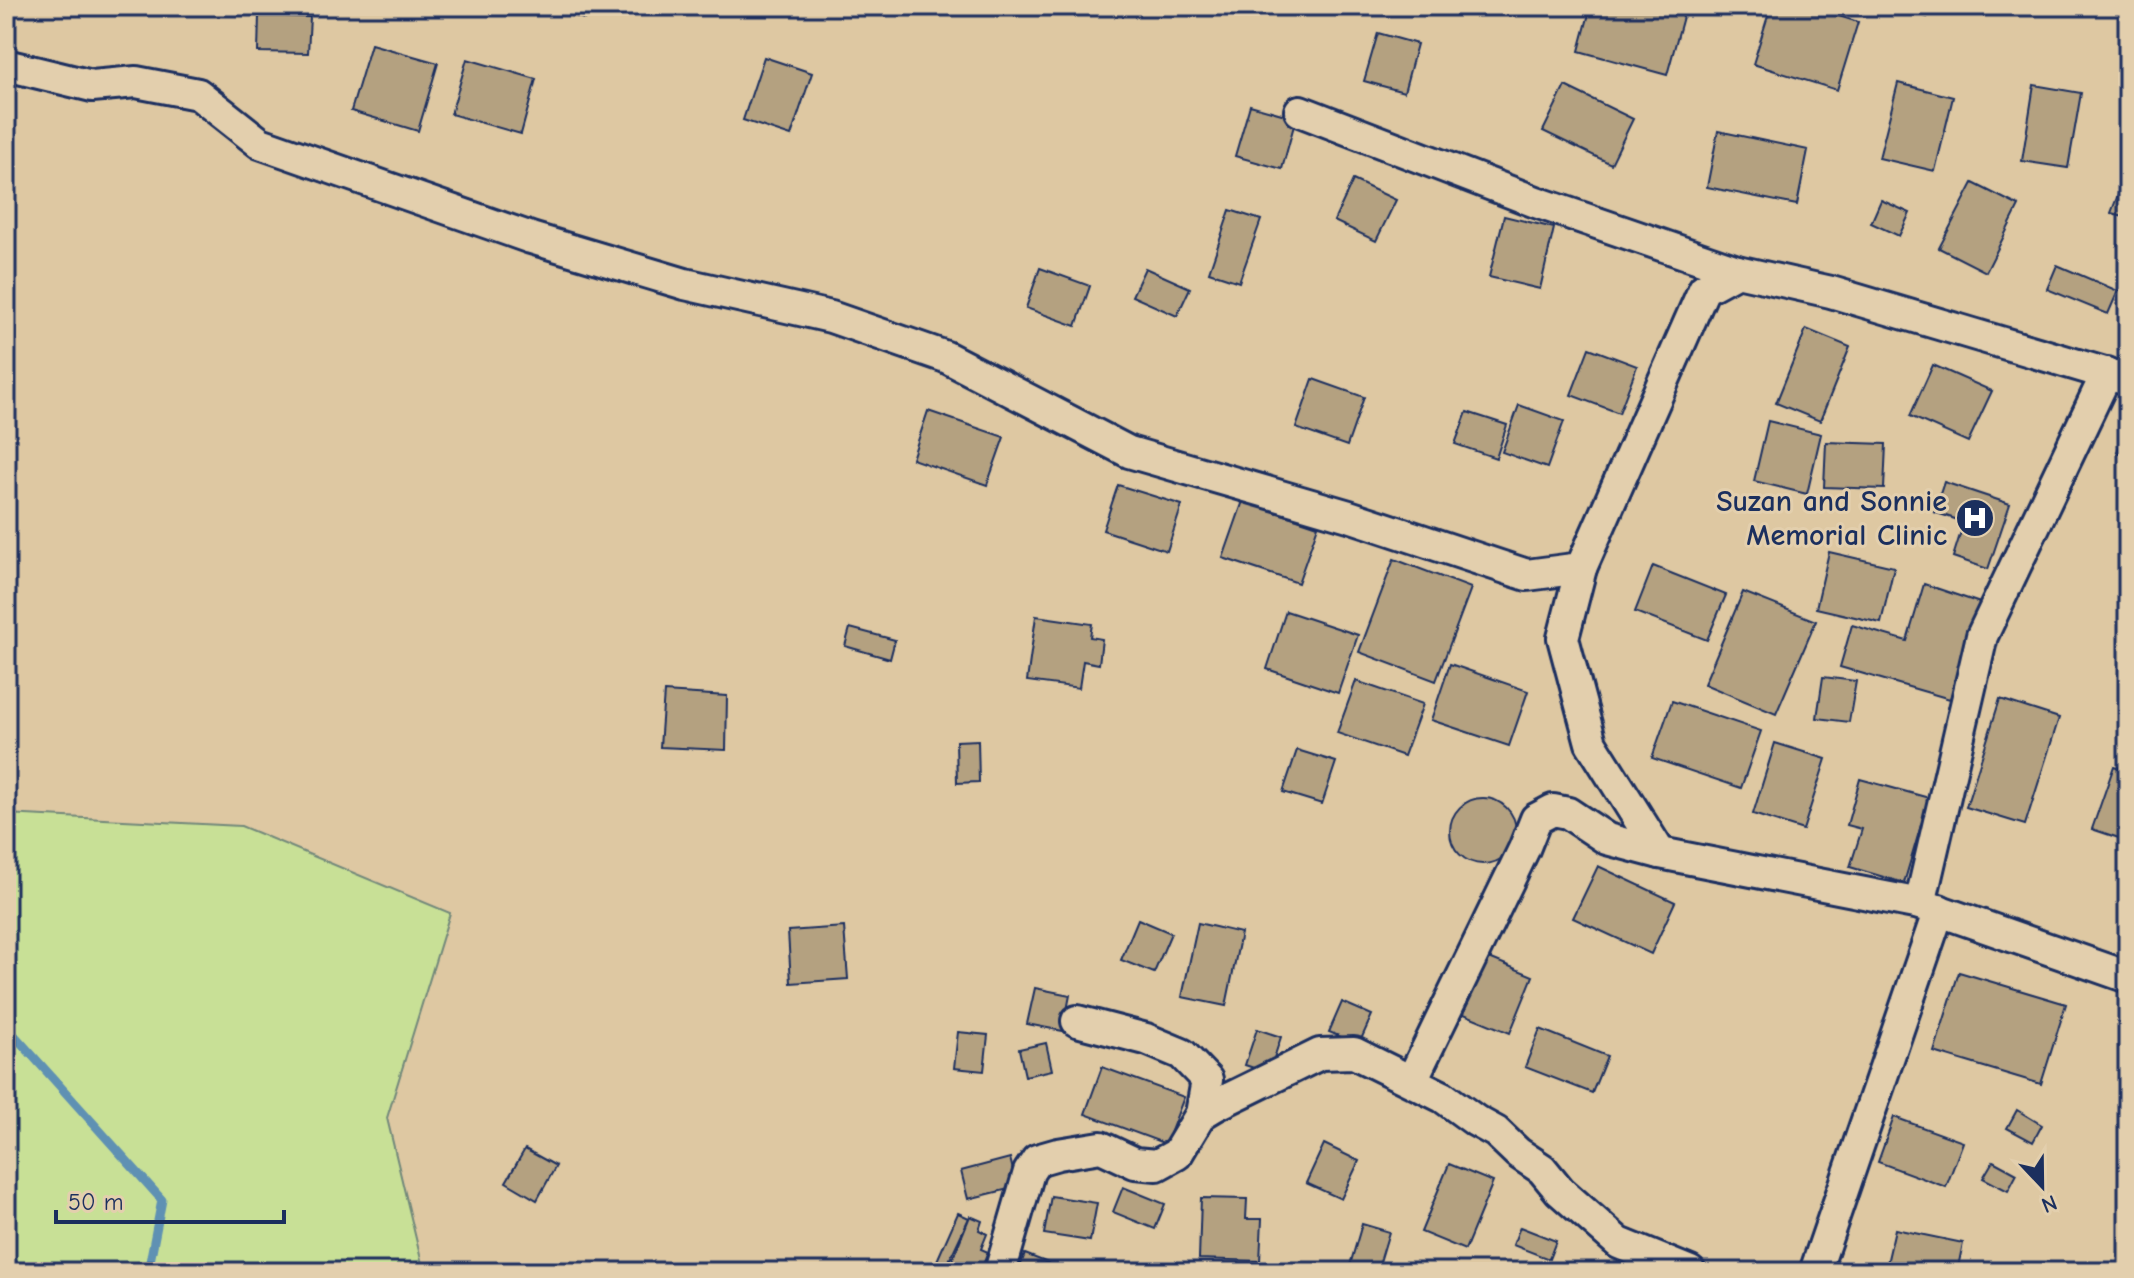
<svg xmlns="http://www.w3.org/2000/svg" width="2134" height="1278" font-family="'Comic Neue',sans-serif">
<style>
.green{fill:#c8e096;stroke:#72887a;stroke-width:2}
.lines{fill:none;stroke-linecap:round;stroke-linejoin:round}
.stream{stroke:#5e91b3;stroke-width:9}
.building{fill:#b4a180;stroke:#1b2f5e;stroke-width:2}
.minor-casing{stroke:#1b2f5e;stroke-width:36}
.minor{stroke:#e3cfad;stroke-width:30}
.labels{text-anchor:middle;stroke-width:6;stroke-linejoin:round;paint-order:stroke}
.poi-label{font-size:30px;font-weight:bold;fill:#1b2f5e;stroke:#e3cfad;text-anchor:end}
</style>
<rect width="100%" height="100%" fill="#dec8a2"/>
<filter id="ink" filterUnits="userSpaceOnUse"><feTurbulence type="fractalNoise" baseFrequency=".0125" numOctaves="2"/><feDisplacementMap in="SourceGraphic" scale="16" xChannelSelector="R" yChannelSelector="G"/><feConvolveMatrix kernelMatrix="1 2 1 2 8 2 1 2 1" color-interpolation-filters="sRGB"/></filter>
<g filter="url(#ink)">
<path class="green" d="M6,814L241,826L450,913L387,1118L424,1272H6Z"/>
<g class="lines">
<path class="stream" d="M6,1026L162,1200L148,1272"/>
</g>
<g class="building">
<path d="M544,6H588L584,19Z"/>
<path d="M1591,6H1658L1684,13L1667,75L1579,51Z"/>
<path d="M1771,6H1807L1858,22L1837,90L1753,64Z"/>
<path d="M1893,6H1930L1927,17Z"/>
<path d="M259,15L310,17L308,53L258,52Z"/>
<path d="M1378,33L1417,44L1404,92L1364,81Z"/>
<path d="M371,44L438,63L418,131L351,111Z"/>
<path d="M764,57L812,73L791,136L743,120Z"/>
<path d="M467,59L536,79L521,134L451,114Z"/>
<path d="M1898,83L1953,97L1935,171L1879,158Z"/>
<path d="M2034,85L2081,93L2068,168L2022,161Z"/>
<path d="M1565,86L1633,119L1611,164L1543,131Z"/>
<path d="M1250,105L1296,118L1282,169L1235,156Z"/>
<path d="M1718,131L1808,150L1797,205L1707,187Z"/>
<path d="M2128,169V217L2111,213Z"/>
<path d="M1353,180L1396,200L1376,241L1334,221Z"/>
<path d="M1973,183L2019,206L1986,272L1939,248Z"/>
<path d="M1881,200L1910,213L1899,236L1871,223Z"/>
<path d="M1230,210L1261,220L1239,282L1209,272Z"/>
<path d="M1504,216L1554,228L1540,289L1489,277Z"/>
<path d="M2057,265L2118,291L2108,314L2047,289Z"/>
<path d="M1040,268L1090,286L1076,326L1026,308Z"/>
<path d="M1145,268L1190,288L1177,316L1132,296Z"/>
<path d="M1806,329L1850,347L1820,421L1776,403Z"/>
<path d="M1589,348L1637,366L1619,413L1571,395Z"/>
<path d="M1933,365L1992,391L1968,442L1910,416Z"/>
<path d="M1313,379L1364,397L1347,446L1296,428Z"/>
<path d="M1519,405L1564,421L1547,468L1502,452Z"/>
<path d="M928,411L1004,437L987,485L912,459Z"/>
<path d="M1467,412L1507,425L1496,458L1455,444Z"/>
<path d="M1768,421L1821,434L1807,494L1754,481Z"/>
<path d="M2128,425V457L2117,452Z"/>
<path d="M1826,442L1886,444L1884,489L1824,487Z"/>
<path d="M1944,482L2010,504L1988,569L1953,557L1964,522L1934,512Z"/>
<path d="M1118,485L1182,505L1167,551L1103,530Z"/>
<path d="M1243,501L1318,526L1298,583L1223,558Z"/>
<path d="M1829,552L1894,567L1881,623L1816,608Z"/>
<path d="M1394,559L1471,588L1436,681L1359,652Z"/>
<path d="M1653,566L1726,595L1707,640L1635,612Z"/>
<path d="M1924,584L1980,603L1950,699L1840,667L1852,625L1907,641Z"/>
<path d="M1743,592L1816,621L1776,714L1704,684Z"/>
<path d="M1286,611L1358,635L1338,693L1267,669Z"/>
<path d="M1036,616L1092,624L1090,637L1102,639L1099,664L1083,661L1079,688L1027,681Z"/>
<path d="M850,628L895,640L890,659L845,646Z"/>
<path d="M1450,664L1528,691L1509,746L1431,720Z"/>
<path d="M1823,677L1856,681L1849,722L1817,718Z"/>
<path d="M1356,681L1423,704L1404,756L1337,733Z"/>
<path d="M664,692L727,696L726,750L660,747Z"/>
<path d="M2000,699L2059,718L2025,825L1966,807Z"/>
<path d="M1672,701L1761,731L1741,788L1652,758Z"/>
<path d="M978,740L979,782L957,783L956,741Z"/>
<path d="M1775,743L1826,759L1803,830L1753,814Z"/>
<path d="M1297,750L1336,762L1322,804L1283,792Z"/>
<path d="M2114,766L2128,771V841L2092,829Z"/>
<path d="M1860,779L1929,798L1904,883L1850,867L1862,829L1847,825Z"/>
<circle cx="1483" cy="831" r="33"/>
<path d="M1598,866L1675,902L1651,954L1573,918Z"/>
<path d="M1138,919L1171,933L1154,973L1121,960Z"/>
<path d="M1198,923L1241,933L1226,1006L1182,997Z"/>
<path d="M844,927L848,979L791,983L788,931Z"/>
<path d="M1482,955L1533,976L1510,1033L1459,1012Z"/>
<path d="M1959,972L2066,1004L2041,1084L1934,1052Z"/>
<path d="M1035,988L1070,995L1063,1031L1027,1024Z"/>
<path d="M1342,1002L1372,1015L1359,1044L1329,1032Z"/>
<path d="M1257,1029L1281,1037L1269,1073L1245,1065Z"/>
<path d="M1540,1029L1607,1056L1592,1093L1525,1067Z"/>
<path d="M958,1032L988,1035L984,1071L954,1068Z"/>
<path d="M1046,1043L1052,1070L1025,1076L1019,1049Z"/>
<path d="M1102,1067L1184,1097L1166,1144L1085,1114Z"/>
<path d="M2017,1110L2042,1125L2033,1142L2007,1128Z"/>
<path d="M1894,1117L1963,1142L1946,1187L1878,1162Z"/>
<path d="M1324,1144L1359,1161L1341,1199L1306,1183Z"/>
<path d="M525,1149L556,1166L537,1200L506,1182Z"/>
<path d="M1010,1158L1017,1187L968,1199L961,1171Z"/>
<path d="M1993,1161L2017,1174L2008,1191L1983,1178Z"/>
<path d="M1449,1164L1493,1182L1465,1250L1421,1232Z"/>
<path d="M1123,1187L1165,1204L1155,1229L1113,1212Z"/>
<path d="M1051,1196L1097,1203L1090,1241L1044,1234Z"/>
<path d="M1201,1198L1247,1199L1246,1219H1262L1260,1261L1199,1259Z"/>
<path d="M958,1213L969,1218L947,1265L955,1269L954,1272H932Z"/>
<path d="M970,1216L982,1221L979,1230L987,1234L981,1249L988,1252L980,1272H955L957,1268L950,1265Z"/>
<path d="M1362,1224L1389,1232L1377,1272H1348Z"/>
<path d="M1520,1227L1556,1241L1549,1259L1513,1245Z"/>
<path d="M1895,1229L1963,1243L1957,1272H1885Z"/>
<path d="M1025,1254L1071,1272H1018Z"/>
</g>
<g class="lines">
<g class="minor-casing">
<g id="minor">
<path d="M6,65L92,86L136,82L198,94L260,143L531,238L685,284L831,317L946,357L1129,452L1349,516L1527,575L1581,568L1704,289L1737,271L1831,292L2128,380"/>
<path d="M1300,111L1536,202L1737,271"/>
<path d="M1581,568L1563,638L1591,743L1660,853"/>
<path d="M1920,904L1982,636L2107,373"/>
<path d="M1077,1021L1146,1039L1182,1054L1207,1080L1201,1114"/>
<path d="M1412,1080L1524,849L1536,819L1553,810L1568,813L1607,839L1660,853L1920,904L2128,977"/>
<path d="M1000,1272L1029,1172L1037,1160L1058,1154L1101,1147L1135,1163L1157,1165L1177,1154L1201,1114L1216,1105L1320,1054L1354,1053L1443,1097L1476,1121L1496,1132L1518,1153L1542,1169L1560,1191L1619,1243L1690,1272"/>
<path d="M1815,1272L1939,910"/>
</g>
</g>
<use href="#minor" class="minor"/>
</g>
</g>
<defs>
<g id="hospital-disc" transform="scale(2)"><circle r="9.5" fill="#1b2f5e" stroke="#e3cfad"/><path d="M-5-5h3v3.5h4V-5h3V5h-3V1.5h-4V5h-3Z" fill="#fff"/></g>
</defs>
<g fill-rule="evenodd">
<use href="#hospital-disc" x="1975" y="518"/>
</g>
<g class="labels">
<g class="poi-label">
<text x="1947" y="511">Suzan and Sonnie<tspan x="1947" dy="34">Memorial Clinic</tspan></text>
</g>
</g>
<rect width="2134" height="1278" fill="none" stroke="#e3cfad" stroke-width="32"/>
<rect x="16" y="16" width="2102" height="1246" fill="none" stroke="#1b2f5e" stroke-width="3" filter="url(#ink)"/>
<g transform="translate(2042 1186) rotate(158)" stroke="#e3cfad" stroke-width="6" paint-order="stroke">
<path d="M0-6L14 30L0 20L-14 30Z" fill="#1b2f5e"/>
<text y="-12" font-size="22" font-weight="bold" text-anchor="middle" fill="#1b2f5e">N</text>
</g>
<path d="M56 1210v12h228v-12" fill="none" stroke="#1b2f5e" stroke-width="4"/>
<text x="68" y="1210" font-size="24" fill="#1b2f5e" stroke="#e3cfad" stroke-width="6" paint-order="stroke">50 m</text>
</svg>
